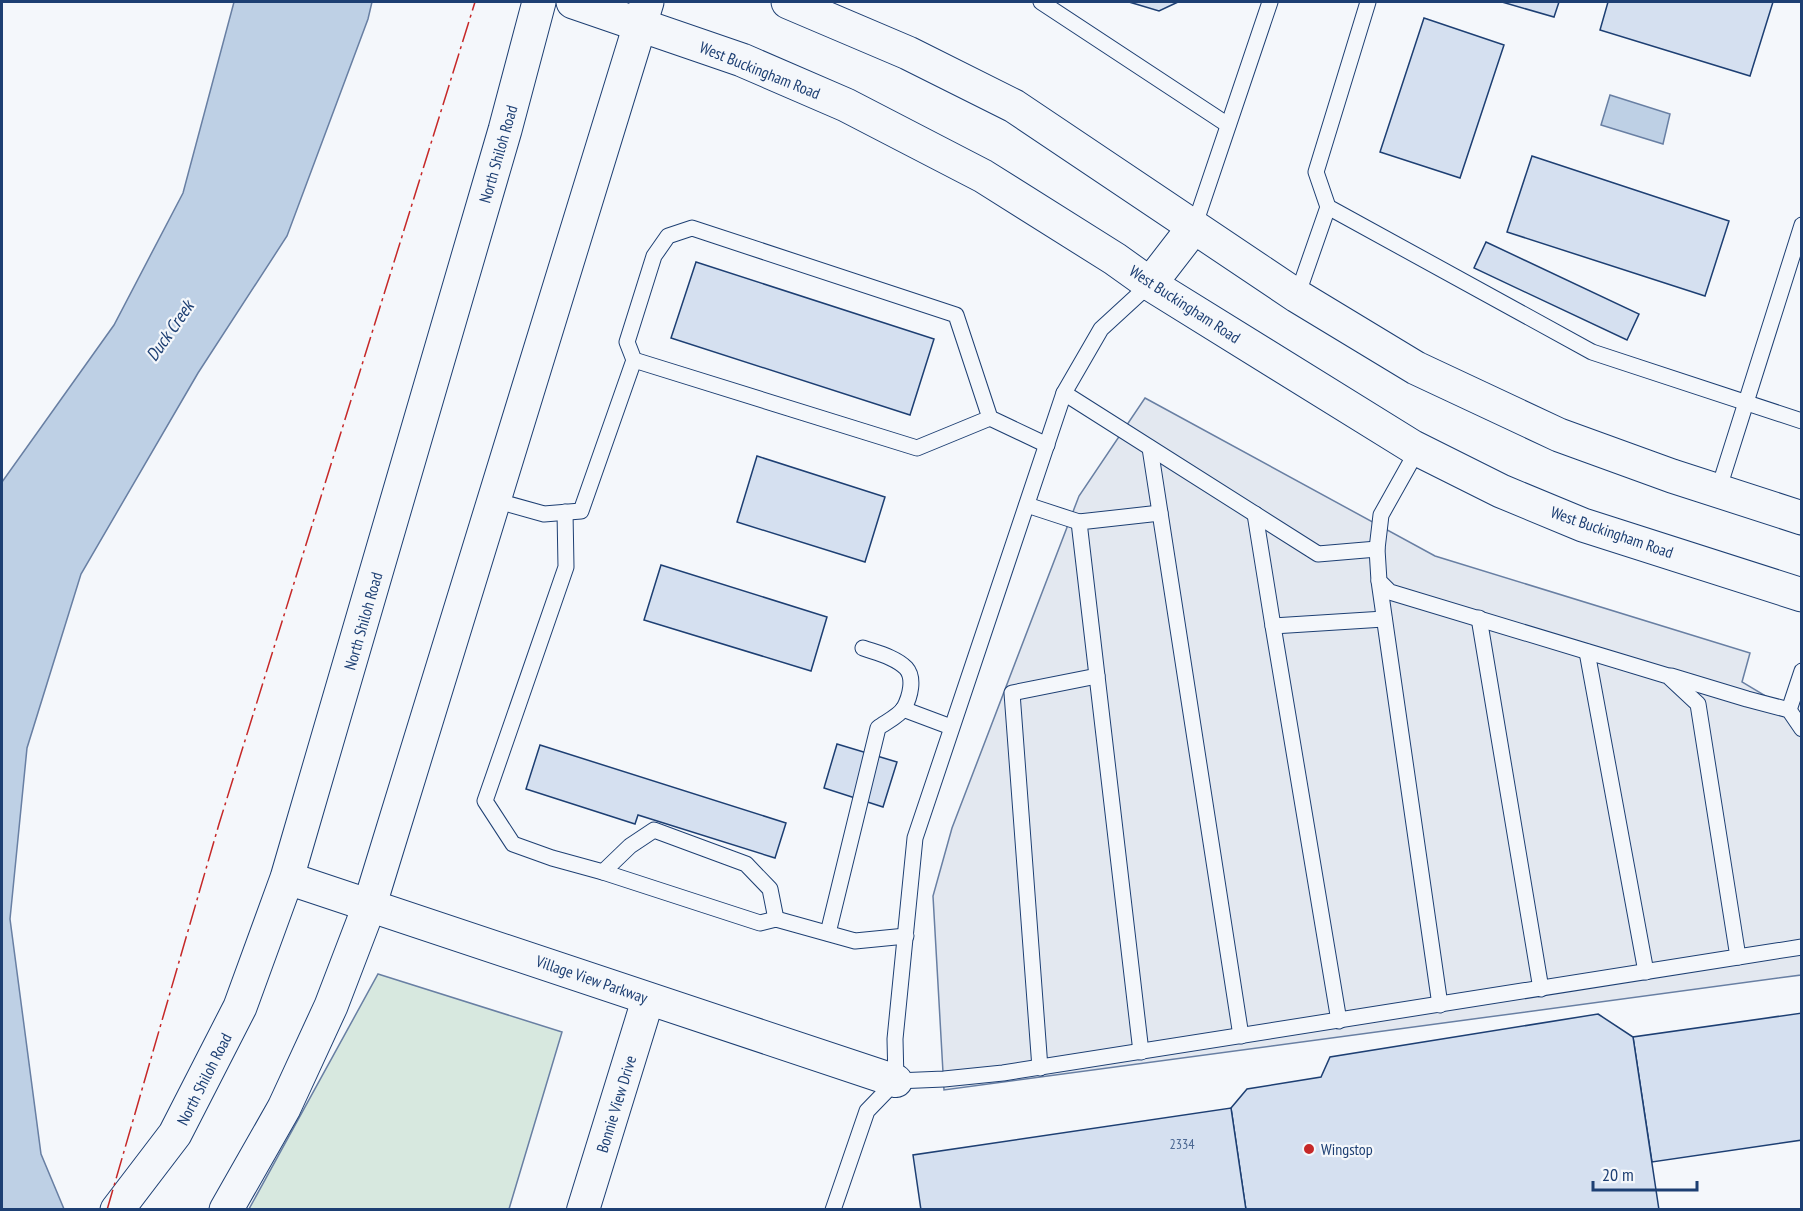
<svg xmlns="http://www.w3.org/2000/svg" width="1803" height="1211" font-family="'PT Sans Narrow',sans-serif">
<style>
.green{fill:#d7e8df;stroke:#687fa3;stroke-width:1.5}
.parking{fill:#e3e8f0;stroke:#687fa3;stroke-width:1.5}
.water{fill:#bed0e5;stroke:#687fa3;stroke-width:1.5}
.building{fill:#d5e0f0;stroke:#1d3f73;stroke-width:1.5}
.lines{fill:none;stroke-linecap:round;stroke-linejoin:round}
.service-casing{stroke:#1d3f73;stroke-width:17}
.minor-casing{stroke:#1d3f73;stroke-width:34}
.secondary-casing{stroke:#1d3f73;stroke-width:35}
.service{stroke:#f4f7fb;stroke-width:15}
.minor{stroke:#f4f7fb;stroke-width:32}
.secondary{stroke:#f4f7fb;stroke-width:33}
.power{stroke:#c62828;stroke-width:1.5;stroke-dasharray:21 4.5 3 4.5;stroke-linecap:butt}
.poi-dot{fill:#c62828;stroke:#f4f7fb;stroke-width:2}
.labels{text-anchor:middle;stroke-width:4.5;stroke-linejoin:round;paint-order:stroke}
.number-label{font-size:14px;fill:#4b6792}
.street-label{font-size:16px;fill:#1d3f73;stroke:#f4f7fb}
.poi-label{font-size:16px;fill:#1d3f73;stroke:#f4f7fb;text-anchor:start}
.water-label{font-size:18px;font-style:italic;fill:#1d3f73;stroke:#f4f7fb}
</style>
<rect width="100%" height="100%" fill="#f4f7fb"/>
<path class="green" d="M378,974L562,1032L509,1209H249Z"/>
<path class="parking" d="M1145,398L1435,556L1750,653L1742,682L1801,717V975L944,1090L933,896L952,828L1079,496Z"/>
<g class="water">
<path d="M234,2H372L368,19L287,236L198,373L81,574L27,748L10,919L41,1154L64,1209H2V482L114,325L183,193Z"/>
<path d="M1610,95L1670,114L1663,144L1601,125Z"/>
</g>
<g class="building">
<path d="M1129,2H1178L1159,11Z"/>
<path d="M1502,2H1559L1554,17Z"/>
<path d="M1608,2H1773L1750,76L1600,30Z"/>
<path d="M1424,18L1504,45L1460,178L1380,152Z"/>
<path d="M1532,156L1729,221L1705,296L1507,232Z"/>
<path d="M1486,242L1639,314L1627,340L1474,268Z"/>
<path d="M696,262L934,339L910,415L671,338Z"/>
<path d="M757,456L885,497L865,562L737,522Z"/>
<path d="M661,565L827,617L811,671L644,620Z"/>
<path d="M837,744L897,762L883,807L824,788Z"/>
<path d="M540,745L786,823L775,858L638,815L635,824L526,789Z"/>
<path d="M1802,1013V1140L1652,1162L1633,1037Z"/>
<path d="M1598,1014L1633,1037L1659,1210H1246L1231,1108L1247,1089L1321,1077L1330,1057Z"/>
<path d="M1231,1108L1246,1210H921L913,1155Z"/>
</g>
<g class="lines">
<g class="service-casing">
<g id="service">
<path d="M1041,2L1228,125"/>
<path d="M1368,2L1316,172L1328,207L1592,352L1802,421"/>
<path d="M1194,227L1270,2"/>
<path d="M1150,284L1101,329L1064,393L915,838L895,1039L896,1081L944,1079L1003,1073L1738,957L1698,704L1668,676L1390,592L1379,581L1377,549L1381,515L1418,449"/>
<path d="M1297,296L1328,207"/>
<path d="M1064,393L1318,554L1377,549"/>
<path d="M990,418L917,448L634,360L627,342L654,256L668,236L692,228L956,315L990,418L1047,445"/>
<path d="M1150,448L1241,1036"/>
<path d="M1718,491L1802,225"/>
<path d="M494,500L544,514L581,511L634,360"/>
<path d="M1027,505L1079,522"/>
<path d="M565,512L566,567L485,801L513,844L552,858L603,872L630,846L654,830L746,864L770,889L776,919"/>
<path d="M1255,514L1273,626"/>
<path d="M1379,581L1440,1005"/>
<path d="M1479,618L1541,989"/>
<path d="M1587,652L1646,972"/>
<path d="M1671,676L1747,699L1789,710L1802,729"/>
<path d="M903,709L951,727"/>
<path d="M1789,710L1802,671"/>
<path d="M603,872L760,923L776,919L855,941L906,936"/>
<path d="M828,933L878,728C886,722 899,716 904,708C910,697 915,678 906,668C895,657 877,653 863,648"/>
<path d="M1738,957L1802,947"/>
<path d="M1339,1021L1273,626L1384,619"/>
<path d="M1141,1052L1079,522L1160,513"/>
<path d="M1040,1068L1012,693L1097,676"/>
<path d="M833,1210L867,1111L896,1081"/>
</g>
</g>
<g class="minor-casing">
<g id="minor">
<path d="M287,878L896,1081"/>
<path d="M583,1210L648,999"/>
</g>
</g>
<g class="secondary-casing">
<g id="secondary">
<path d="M573,2L742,60L846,105L983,176L1115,259L1150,284L1413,447L1501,491L1583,525L1802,595"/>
<path d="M788,2L908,53L1014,106L1297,296L1416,368L1559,435L1672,476L1802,518"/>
<path d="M1150,284L1194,227"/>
<path d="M117,1210L175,1134L240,1007L287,878L505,130L539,2"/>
<path d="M226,1210L284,1108L331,1006L370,904L647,2"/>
</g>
</g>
<use href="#service" class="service"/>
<use href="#minor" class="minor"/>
<use href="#secondary" class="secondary"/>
<path class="power" d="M107,1210L219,824L475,2"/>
</g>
<circle class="poi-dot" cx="1309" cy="1149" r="6"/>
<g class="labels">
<g class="number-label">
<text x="1182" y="1149">2334</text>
</g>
<g class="street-label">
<text transform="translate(760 70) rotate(22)" y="6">West Buckingham Road</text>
<text transform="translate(498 154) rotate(-74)" y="6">North Shiloh Road</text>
<text transform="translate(1185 304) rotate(33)" y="6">West Buckingham Road</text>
<text transform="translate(1612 532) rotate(19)" y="6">West Buckingham Road</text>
<text transform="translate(363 621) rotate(-74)" y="6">North Shiloh Road</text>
<text transform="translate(592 979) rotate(19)" y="6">Village View Parkway</text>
<text transform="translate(204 1079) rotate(-63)" y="6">North Shiloh Road</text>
<text transform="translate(616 1104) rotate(-73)" y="6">Bonnie View Drive</text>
</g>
<g class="poi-label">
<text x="1321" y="1155">Wingstop</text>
</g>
<g class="water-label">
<text transform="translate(170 331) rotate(-55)" y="6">Duck Creek</text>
</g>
</g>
<rect width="1803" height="1211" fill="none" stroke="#1d3f73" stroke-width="6"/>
<path d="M1593 1181v9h104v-9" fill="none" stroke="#1d3f73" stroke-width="3"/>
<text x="1602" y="1181" font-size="18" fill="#1d3f73" stroke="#f4f7fb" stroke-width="4.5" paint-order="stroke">20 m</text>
</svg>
